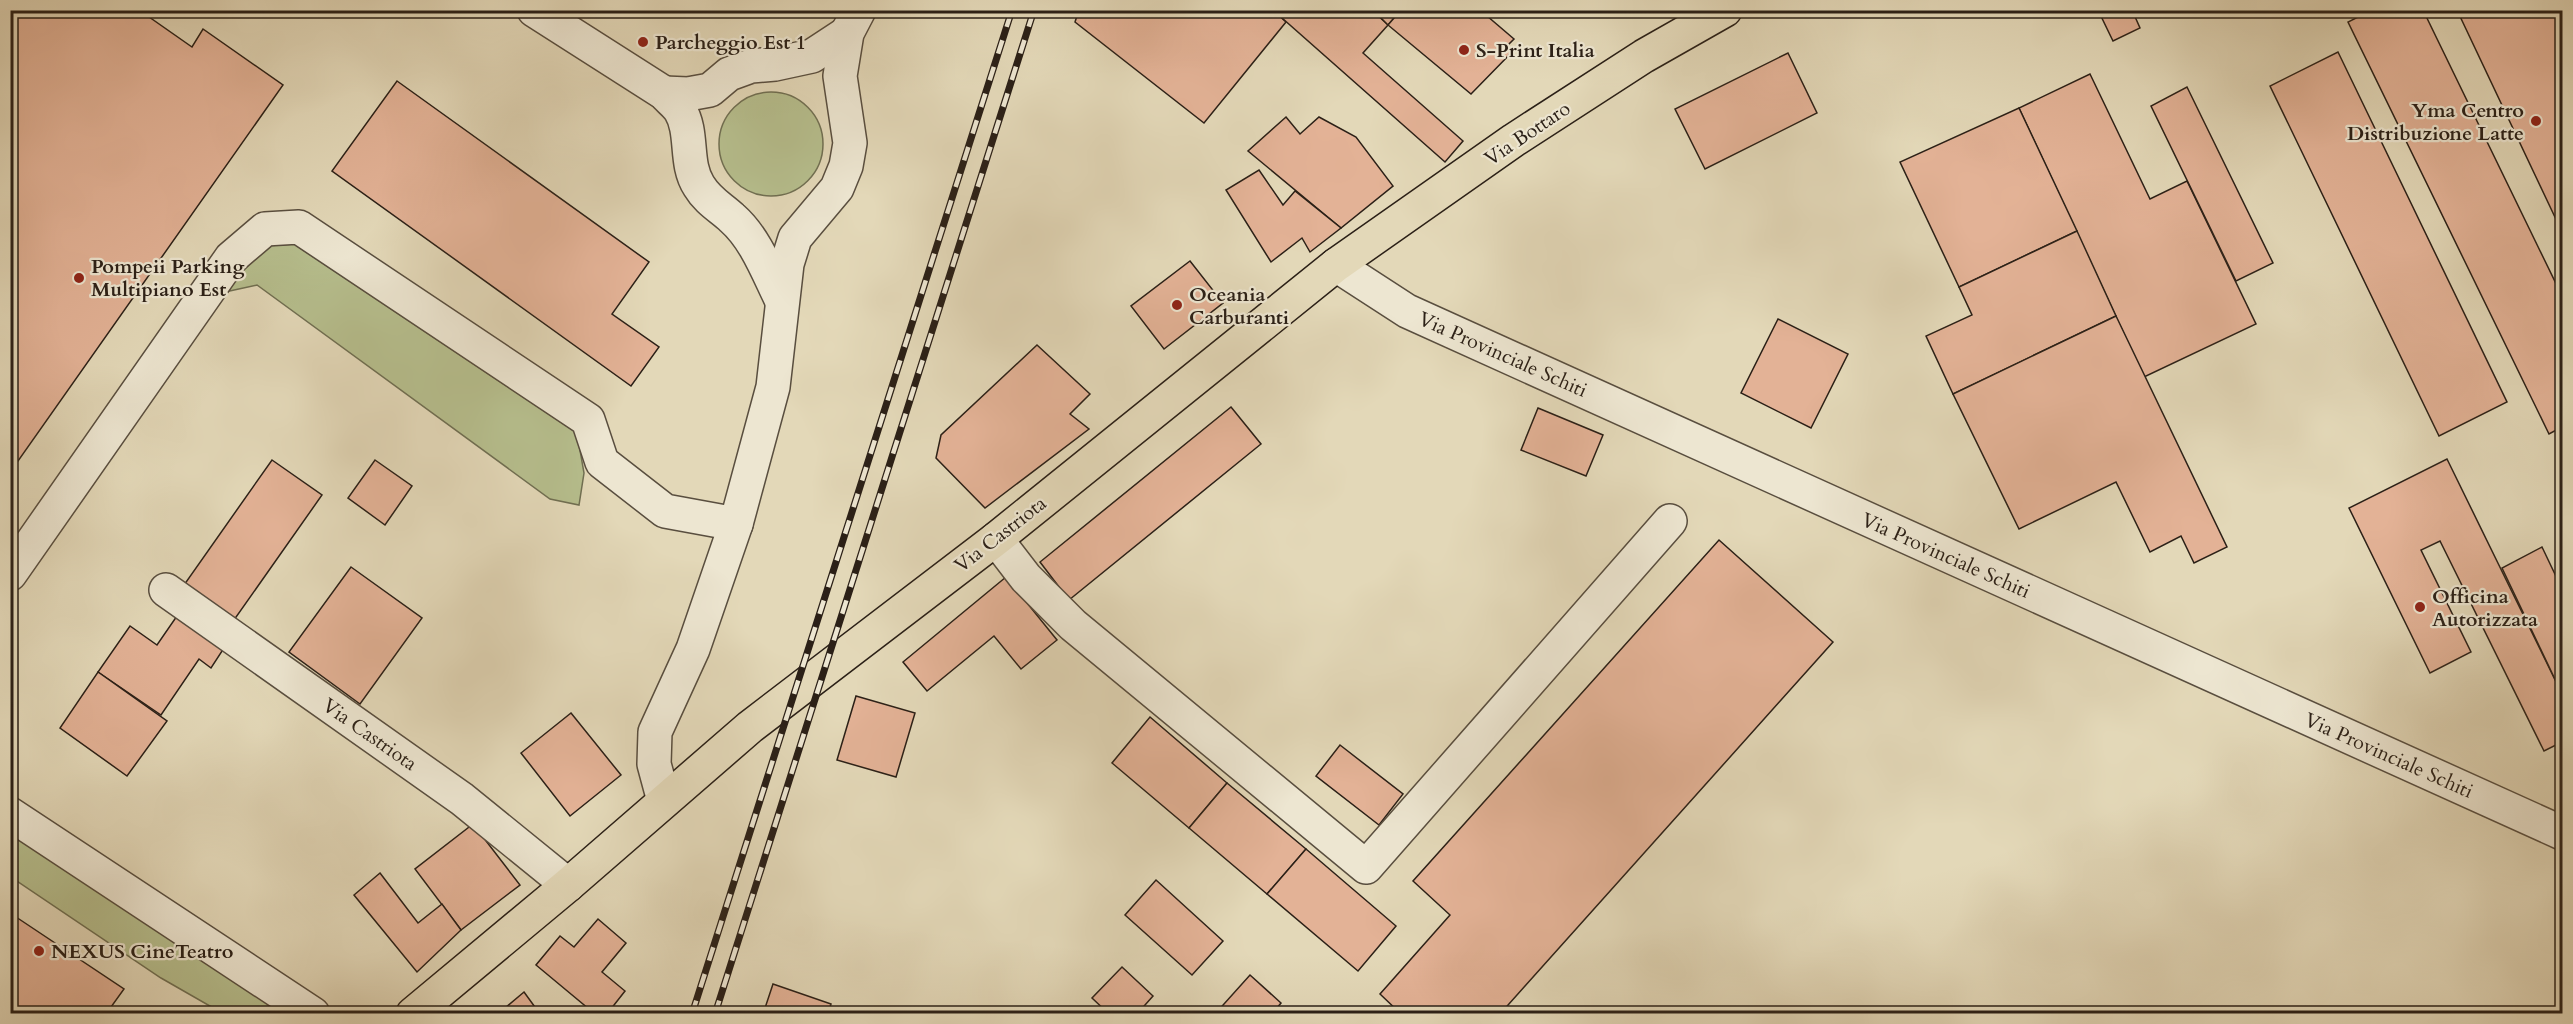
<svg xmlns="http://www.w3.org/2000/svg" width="2573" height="1024" font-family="Cardo,serif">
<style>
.green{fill:#b6be8d;stroke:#706f52;stroke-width:1.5}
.building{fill:#e3b296;stroke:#2b2017;stroke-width:1.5}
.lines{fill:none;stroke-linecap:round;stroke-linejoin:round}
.minor-casing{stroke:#594e3f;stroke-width:36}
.major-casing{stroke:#2b2017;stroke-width:36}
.minor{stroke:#ede6d1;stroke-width:33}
.major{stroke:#e3d8b8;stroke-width:33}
.rail-casing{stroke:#2b2017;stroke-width:7}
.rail{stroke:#ede6d1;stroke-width:4.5;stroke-dasharray:14;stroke-linecap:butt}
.poi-dot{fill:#8f2418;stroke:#ede6d1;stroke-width:2}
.labels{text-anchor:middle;stroke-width:4.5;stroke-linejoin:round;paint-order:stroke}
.poi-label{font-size:20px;font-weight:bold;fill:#2b2017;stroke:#ede6d1;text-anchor:start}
.street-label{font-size:20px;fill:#2b2017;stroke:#ede6d1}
</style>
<rect width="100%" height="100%" fill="#e3d8b8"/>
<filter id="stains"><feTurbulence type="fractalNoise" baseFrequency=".00333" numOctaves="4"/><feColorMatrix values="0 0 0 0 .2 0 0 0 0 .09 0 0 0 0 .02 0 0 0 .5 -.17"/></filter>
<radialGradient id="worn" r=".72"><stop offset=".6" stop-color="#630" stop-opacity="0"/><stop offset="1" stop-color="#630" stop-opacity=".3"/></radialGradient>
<g class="green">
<circle cx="771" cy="144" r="52"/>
<path d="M294,244L577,433L584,473L579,505L550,499L257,285L225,292L265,246Z"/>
<path d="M10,823L301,1013H222L161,978L11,877Z"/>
</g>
<g class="building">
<path d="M10,10H139L192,47L203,29L283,85L11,471Z"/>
<path d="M1079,10H1273L1286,22L1204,123L1075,22Z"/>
<path d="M1273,10H1372L1388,25L1363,53L1463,141L1445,162Z"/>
<path d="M1373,10H1401L1388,25Z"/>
<path d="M1401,10H1480L1514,39L1506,47L1512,52L1471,94L1388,25Z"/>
<path d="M2098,10H2132L2140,28L2113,41Z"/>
<path d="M2372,10H2423L2562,296V427L2549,434L2348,22Z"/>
<path d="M2457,10H2562V232Z"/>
<path d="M2338,52L2507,402L2439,436L2270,86Z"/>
<path d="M1788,53L1817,113L1705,169L1675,109Z"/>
<path d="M2090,74L2150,199L2187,181L2256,324L2144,377L2019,108Z"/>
<path d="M397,81L649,262L612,314L659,347L631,386L332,171Z"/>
<path d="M2187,87L2273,263L2236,281L2151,106Z"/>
<path d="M2019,108L2077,231L1959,287L1900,162Z"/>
<path d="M1286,117L1300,134L1319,117L1356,137L1393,186L1341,228L1248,151Z"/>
<path d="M1259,170L1283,205L1295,191L1341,228L1310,252L1302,238L1271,262L1226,190Z"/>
<path d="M2077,231L2116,316L1953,394L1926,336L1972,315L1959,287Z"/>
<path d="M1190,261L1223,303L1164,349L1131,306Z"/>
<path d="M2116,316L2227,547L2194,563L2181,536L2150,552L2116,482L2019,529L1953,394Z"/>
<path d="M1778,319L1848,354L1811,428L1741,393Z"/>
<path d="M1037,345L1090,394L1070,414L1089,429L985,508L936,458L941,435Z"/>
<path d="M1231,407L1261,444L1069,600L1040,562Z"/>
<path d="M1538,408L1603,435L1586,476L1521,450Z"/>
<path d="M2447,459L2562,694V742L2544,751L2440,541L2421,550L2471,652L2430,673L2349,508Z"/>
<path d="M272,460L322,495L234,620L184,585Z"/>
<path d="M375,460L412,486L385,525L348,498Z"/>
<path d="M1719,540L1833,642L1500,1014H1401L1380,994L1450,915L1413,881Z"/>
<path d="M2542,547L2562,589V694L2502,568Z"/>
<path d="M351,567L422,618L360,704L289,652Z"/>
<path d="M1006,577L1057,640L1021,669L994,636L927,691L903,662Z"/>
<path d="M179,613L226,645L211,668L199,659L161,715L98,672L130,626L157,645Z"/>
<path d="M98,672L167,721L127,776L60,728Z"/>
<path d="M856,696L915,713L896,777L837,760Z"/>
<path d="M571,713L621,775L570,816L521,753Z"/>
<path d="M1150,717L1227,783L1189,828L1112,763Z"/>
<path d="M1340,745L1403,794L1379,825L1316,776Z"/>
<path d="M1227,783L1306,849L1267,894L1189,828Z"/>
<path d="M473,824L520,885L461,930L415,869Z"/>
<path d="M1306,849L1396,926L1358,971L1267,894Z"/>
<path d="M380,873L418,923L442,904L461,930L417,972L354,895Z"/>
<path d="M1156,880L1223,941L1192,975L1125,915Z"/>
<path d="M10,913L124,989L106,1014H10Z"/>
<path d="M2562,918V935L2556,933Z"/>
<path d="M598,919L626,943L602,972L625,991L607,1014H595L536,965L560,936L574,947Z"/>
<path d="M1122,967L1153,996L1137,1014H1109L1092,998Z"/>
<path d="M1250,975L1281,1003L1272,1014H1215Z"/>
<path d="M773,984L831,1004L828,1014H763Z"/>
<path d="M524,992L540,1014H498Z"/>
</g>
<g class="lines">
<g class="minor-casing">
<g id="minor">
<path d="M534,10L664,93C669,99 676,104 680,110C694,133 684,163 699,186C708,201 720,207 732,218C756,239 768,273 782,301"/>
<path d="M664,93L688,94L710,90L729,74L751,66L775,64L812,56L847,33"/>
<path d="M1336,265L1407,311L2562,833"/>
<path d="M996,539L1026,578L1073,625L1366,867L1670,521"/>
<path d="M10,574L231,258L265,229L299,227L588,420L602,462L665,511L736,524"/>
<path d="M166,590L462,799L568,885"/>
<path d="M664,801L654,764L655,732L693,649L736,524L773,387L787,264L795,238L837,188L846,166L850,143L840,76L847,33L859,10"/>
<path d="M10,814L313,1014"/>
</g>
</g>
<g class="major-casing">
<path id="major" d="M413,1014L568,885L750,727L996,539L1336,265L1514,140L1644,56L1725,10"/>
</g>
<use href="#minor" class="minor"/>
<use href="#major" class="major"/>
<g class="rail-casing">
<g id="rail">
<path d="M692,1014L1012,10"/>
<path d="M715,1014L1034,10"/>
</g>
</g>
<use href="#rail" class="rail"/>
</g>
<g class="poi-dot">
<circle cx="643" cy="42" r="6"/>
<circle cx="1464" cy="50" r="6"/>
<circle cx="2536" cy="121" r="6"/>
<circle cx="79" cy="278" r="6"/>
<circle cx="1177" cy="305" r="6"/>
<circle cx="2420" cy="607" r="6"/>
<circle cx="39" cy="951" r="6"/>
</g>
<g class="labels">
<g class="poi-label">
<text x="655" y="49">Parcheggio Est 1</text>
<text x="1476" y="57">S-Print Italia</text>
<text x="2524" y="117" text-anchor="end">Yma Centro<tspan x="2524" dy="23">Distribuzione Latte</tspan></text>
<text x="91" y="273">Pompeii Parking<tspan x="91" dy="23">Multipiano Est</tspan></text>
<text x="1189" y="301">Oceania<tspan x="1189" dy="23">Carburanti</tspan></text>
<text x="2432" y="603">Officina<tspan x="2432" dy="23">Autorizzata</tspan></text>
<text x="51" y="958">NEXUS CineTeatro</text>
</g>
<g class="street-label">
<text transform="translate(1527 133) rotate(-34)" y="7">Via Bottaro</text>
<text transform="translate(1503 354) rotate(24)" y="7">Via Provinciale Schiti</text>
<text transform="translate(1000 534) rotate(-38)" y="7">Via Castriota</text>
<text transform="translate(1946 555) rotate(24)" y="7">Via Provinciale Schiti</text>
<text transform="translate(370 734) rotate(35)" y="7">Via Castriota</text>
<text transform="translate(2389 755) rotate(24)" y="7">Via Provinciale Schiti</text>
</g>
</g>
<rect width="2573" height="1024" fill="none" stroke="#e3d8b8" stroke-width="36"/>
<rect x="12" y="12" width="2549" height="1000" fill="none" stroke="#2b2017" stroke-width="3"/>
<rect x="18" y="18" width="2537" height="988" fill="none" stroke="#2b2017" stroke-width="1.5"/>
<rect width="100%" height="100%" filter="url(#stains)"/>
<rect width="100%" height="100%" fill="url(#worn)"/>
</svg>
